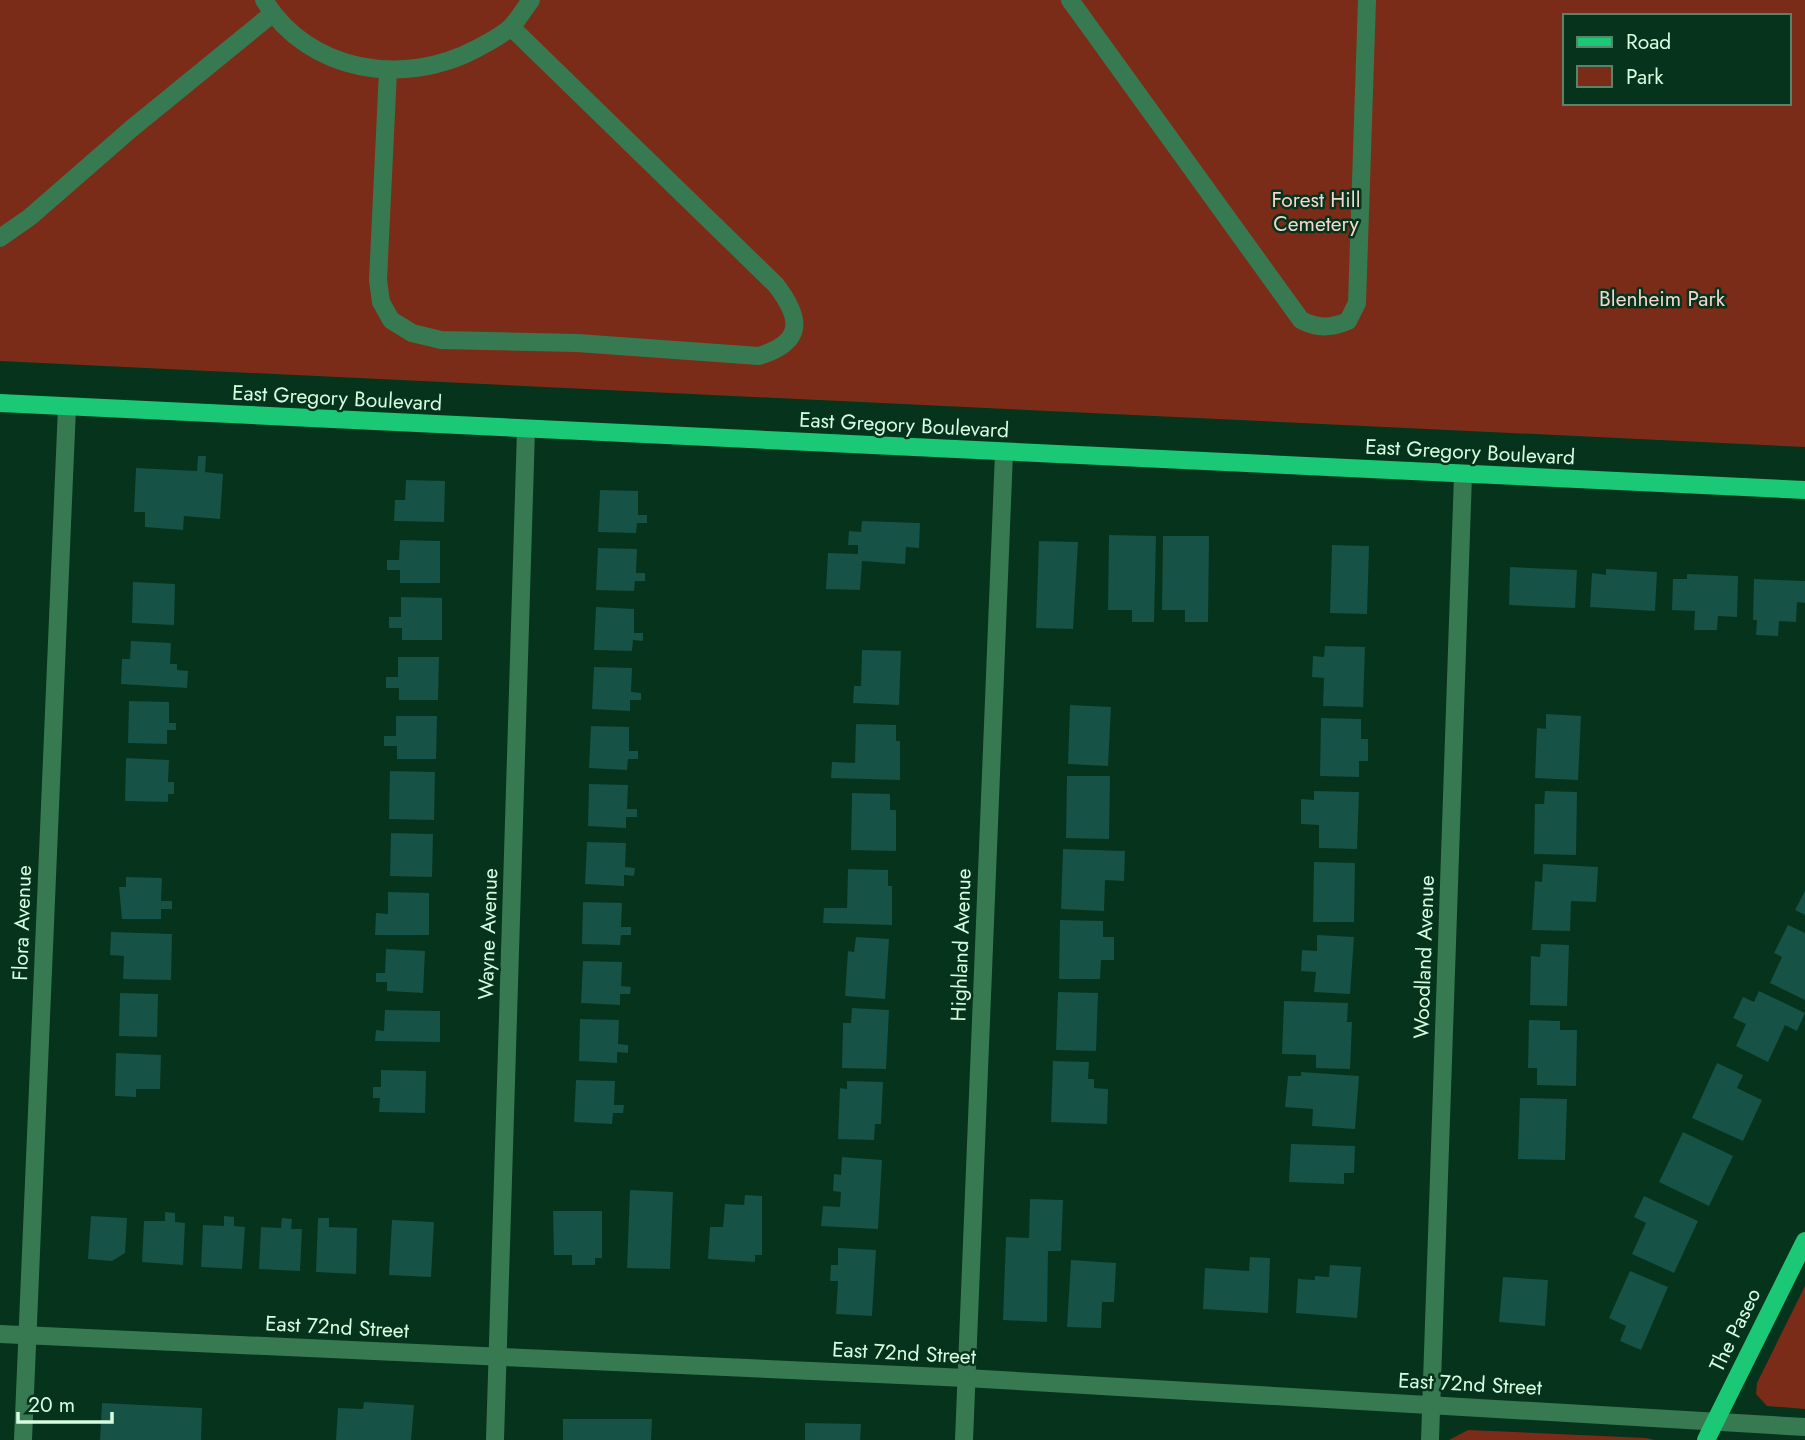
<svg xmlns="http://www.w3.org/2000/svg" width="1805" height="1440" font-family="Jost,sans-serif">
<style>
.green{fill:#7b2c18;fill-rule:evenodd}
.building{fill:#165245}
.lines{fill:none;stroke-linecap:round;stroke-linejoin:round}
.minor{stroke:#377a52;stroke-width:18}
.major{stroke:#1ac876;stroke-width:18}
.labels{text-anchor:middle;stroke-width:5;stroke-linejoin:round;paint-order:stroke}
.park-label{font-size:21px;fill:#f4d6ce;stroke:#06331c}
.street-label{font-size:21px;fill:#d6fce1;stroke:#06331c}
</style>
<rect width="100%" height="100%" fill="#06331c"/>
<g class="green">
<path d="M0,0H1805V447L0,361ZM1565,16H1789V103H1565Z"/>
<path d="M1805,1286V1409L1767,1406L1756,1394L1757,1383Z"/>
<path d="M1468,1430L1646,1438L1654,1440H1449Z"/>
</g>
<g class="building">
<path d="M198,456H206L205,472L223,474L220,519L184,516L183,530L145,527V512H134L136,468L197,471Z"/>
<path d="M406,480L445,481L444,522L394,521L395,500H405Z"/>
<path d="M600,490L638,491V515H647V523H637L636,533L598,532Z"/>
<path d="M862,521L920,523L919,548L906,547L905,564L862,561L860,590L826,589L828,553L858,554V545H848L849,531L861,532Z"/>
<path d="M1109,535L1156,536L1154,622H1132V610H1108Z"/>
<path d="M1163,536H1209L1208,622H1185V610H1162Z"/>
<path d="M400,540L440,541V583H400V570H387V560H399Z"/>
<path d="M1039,541L1078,542L1073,629L1036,628Z"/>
<path d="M1332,545L1369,546L1367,614L1330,613Z"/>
<path d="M598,548L637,549L636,573H645V581H635L634,591L596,590Z"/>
<path d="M1510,567L1577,570L1575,608L1509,605Z"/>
<path d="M1606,569L1657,572L1655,611L1590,607L1592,573L1606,575Z"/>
<path d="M1687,574L1738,576L1737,617L1718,616L1717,630H1694L1695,611L1672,610L1673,579H1687Z"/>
<path d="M1754,579L1805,581V603L1797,602L1796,622L1779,621L1778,636L1756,635L1757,620H1753Z"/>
<path d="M133,582L175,584L174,625L132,623Z"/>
<path d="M401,597L442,598V640H402V628H389V617H401Z"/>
<path d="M596,607L634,609V633H643V641L633,640L632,651L594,650Z"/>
<path d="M131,641L171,643L170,664H177V670L188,671L187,688L121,684L122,659H130Z"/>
<path d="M1325,646L1365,647L1363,707L1323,706L1324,678L1312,677L1313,656L1324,657Z"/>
<path d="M862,650L901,651L899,705L853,703L854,686H861Z"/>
<path d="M398,657H439L438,700H399V688H386V677H398Z"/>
<path d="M594,667L632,668L631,692L641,693V700H630V711L592,709Z"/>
<path d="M129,701L169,702V723H176V730H167V744L128,743Z"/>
<path d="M1070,705L1111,707L1108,766L1068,764Z"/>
<path d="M1546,714L1581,716L1578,780L1535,778L1537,728L1546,729Z"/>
<path d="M396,716H437L436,759H397V746H384V736H396Z"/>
<path d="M1321,718L1361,719V739H1368V761H1359V777L1320,776Z"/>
<path d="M856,724L896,725V741H900V780L831,778L832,762L855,763Z"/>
<path d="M591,726L629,727V751H638V759H628L627,770L589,768Z"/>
<path d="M126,758L169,760L168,782H174V794H168V802L125,801Z"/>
<path d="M390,771L435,772L434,820L389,819Z"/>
<path d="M1067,776H1110L1109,839L1066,838Z"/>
<path d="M589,784L628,785L627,809H637V817H626V828L588,826Z"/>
<path d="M1314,791L1359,792L1357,849L1319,848V825L1301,824V799L1314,800Z"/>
<path d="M1545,791L1577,792L1576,855L1534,854L1535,804H1544Z"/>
<path d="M852,793L890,794V810H896V851L851,850Z"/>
<path d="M391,833L433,834L432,877L390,876Z"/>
<path d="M587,842L626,843L625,867L635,868L634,876L624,875V886L585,884Z"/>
<path d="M1063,849L1125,851L1124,881L1105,880L1104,911L1061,909Z"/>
<path d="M1314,862L1355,863L1354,922H1313Z"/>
<path d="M1543,864L1598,867L1596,902L1571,901L1570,931L1532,930L1535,881L1542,882Z"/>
<path d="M848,869L888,870V886H892V925L823,923L824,908H847Z"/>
<path d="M126,877L162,878L161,901H172V909H161V919H122L119,887H126Z"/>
<path d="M1805,891V915L1795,910Z"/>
<path d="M388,892L429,893V935H375L376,913L388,914Z"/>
<path d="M583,902L622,903L621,927H631V935H621L620,945L582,944Z"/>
<path d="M1060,920L1103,921V937H1114V960H1101L1100,979H1059Z"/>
<path d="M1788,925L1805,933V1000L1770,983L1782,957L1774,953Z"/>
<path d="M111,932L172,934L171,980L123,979L124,956L110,955Z"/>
<path d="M1317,935L1354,937L1350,994L1314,992L1316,972L1301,971L1302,950L1317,951Z"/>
<path d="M856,937L889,939L885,999L845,996L848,951L854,952Z"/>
<path d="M1541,944L1569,945L1567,1006L1530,1005L1531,956L1540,957Z"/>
<path d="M386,949L425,951L423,993L387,991V982H376V973H385Z"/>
<path d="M583,961L622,962L621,986L631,987L630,994H620V1005L581,1003Z"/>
<path d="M1759,991L1805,1013L1797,1031L1785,1025L1768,1062L1736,1046L1746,1024L1733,1018L1743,997L1754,1002Z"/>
<path d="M1058,992L1098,993L1096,1051L1056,1050Z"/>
<path d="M120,993L158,994L157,1037L119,1036Z"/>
<path d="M1284,1001L1348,1003L1347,1022H1352L1350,1069L1316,1068V1055L1282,1054Z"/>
<path d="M852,1008L889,1010L886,1069L842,1068L843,1023H851Z"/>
<path d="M385,1010L440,1011V1042L375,1041L376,1030L384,1031Z"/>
<path d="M580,1019L619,1020L618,1044L628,1045V1053L617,1052V1063L579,1061Z"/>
<path d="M1529,1020L1560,1021V1030H1577L1576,1086L1537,1085V1068H1528Z"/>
<path d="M116,1053L161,1055L160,1089H136V1097L115,1096Z"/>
<path d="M1053,1061L1089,1062L1088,1079H1094V1088L1108,1089L1107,1124L1051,1122Z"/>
<path d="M1717,1063L1743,1075L1737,1088L1762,1100L1743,1141L1692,1118Z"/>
<path d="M381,1070L426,1071L425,1113L379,1112L380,1098H373V1087H381Z"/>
<path d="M1301,1072L1359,1076L1355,1129L1312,1126L1313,1109L1285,1107L1288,1076H1301Z"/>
<path d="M576,1080L615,1081L614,1105H624L623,1113H613L612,1124L574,1122Z"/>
<path d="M847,1081L883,1082L881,1124H875L874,1140L838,1139L840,1088L847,1089Z"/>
<path d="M1520,1098L1567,1099L1565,1160L1518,1159Z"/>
<path d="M1683,1132L1733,1156L1709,1206L1659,1182Z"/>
<path d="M1291,1144L1355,1146L1354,1173H1344V1184L1289,1182Z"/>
<path d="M842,1157L882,1160L878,1229L821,1226L823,1206L840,1207L841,1192L833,1191L834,1174L841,1175Z"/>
<path d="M630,1190L673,1192L670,1269L627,1268Z"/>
<path d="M745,1195L762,1196V1255H755V1262L708,1259L710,1227H723L725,1204L744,1205Z"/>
<path d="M1644,1196L1698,1221L1674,1273L1632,1254L1646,1223L1634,1217Z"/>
<path d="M1030,1199L1063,1200L1061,1251H1048L1047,1322L1003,1320L1006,1237L1029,1238Z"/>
<path d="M553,1211H602V1258H595V1265H572V1255H554Z"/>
<path d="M165,1212L175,1213V1222L185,1223L183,1265L142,1262L144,1221H165Z"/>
<path d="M91,1216L127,1218L125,1253L112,1261L88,1259Z"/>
<path d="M224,1216L234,1217V1226L245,1227L242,1269L201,1267L203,1225L224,1226Z"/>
<path d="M282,1218L292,1219L291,1229H302L300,1271L259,1269L261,1227L281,1228Z"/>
<path d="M318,1218H329V1227L357,1228L356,1274L316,1272Z"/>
<path d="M392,1220L434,1222L431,1277L389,1275Z"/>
<path d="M838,1248L876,1250L872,1316L836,1314L838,1281H830L831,1265H838Z"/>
<path d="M1250,1257L1270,1258L1268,1313L1203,1309L1205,1268L1249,1271Z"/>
<path d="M1071,1260L1116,1263L1114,1302H1102L1101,1328L1067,1327Z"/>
<path d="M1330,1265L1361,1267L1357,1318L1296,1313L1298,1279L1315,1280V1276L1329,1277Z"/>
<path d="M1630,1271L1668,1287L1641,1350L1620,1341L1626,1326L1609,1318Z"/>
<path d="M1503,1277L1548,1280L1545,1326L1499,1322Z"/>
<path d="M364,1402L414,1405L411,1440H336L338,1408L363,1409Z"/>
<path d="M102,1403L202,1408L201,1440H100Z"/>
<path d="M563,1419H652L651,1440H563Z"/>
<path d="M805,1423L861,1424L860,1440H805Z"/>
</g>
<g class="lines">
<g class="minor">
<path d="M264,0C309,73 404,87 476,49C488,42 502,36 512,26C519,18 525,8 531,0"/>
<path d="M1070,0L1301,320C1318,329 1331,328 1348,321L1357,303L1367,0"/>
<path d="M388,71L378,280L381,302L391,320L412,333L441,340L577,343L759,356C804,342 802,319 776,285L511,27"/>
<path d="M0,238L30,217L131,129L272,14"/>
<path d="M0,1334L966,1378L1805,1427"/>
<path d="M23,1440L67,407"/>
<path d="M495,1440L526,430"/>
<path d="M964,1440L1004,453"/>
<path d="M1430,1440L1463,475"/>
</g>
<g class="major">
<path d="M0,403L1805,490"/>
<path d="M1706,1440L1805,1241"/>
</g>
</g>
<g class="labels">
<g class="park-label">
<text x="1316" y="207">Forest Hill<tspan x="1316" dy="24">Cemetery</tspan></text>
<text x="1662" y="306">Blenheim Park</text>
</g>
<g class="street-label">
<text transform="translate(337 398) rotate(3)" y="7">East Gregory Boulevard</text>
<text transform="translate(904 425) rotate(3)" y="7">East Gregory Boulevard</text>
<text transform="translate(1470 452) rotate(3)" y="7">East Gregory Boulevard</text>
<text transform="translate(22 923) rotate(-88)" y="7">Flora Avenue</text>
<text transform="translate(488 934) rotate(-88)" y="7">Wayne Avenue</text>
<text transform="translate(961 945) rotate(-88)" y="7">Highland Avenue</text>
<text transform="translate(1424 957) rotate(-88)" y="7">Woodland Avenue</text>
<text transform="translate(337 1327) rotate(3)" y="7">East 72nd Street</text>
<text transform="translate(1735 1330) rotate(-64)" y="7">The Paseo</text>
<text transform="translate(904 1353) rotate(3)" y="7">East 72nd Street</text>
<text transform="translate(1470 1384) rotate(3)" y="7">East 72nd Street</text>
</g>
</g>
<rect x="1563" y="14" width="228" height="91" fill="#06331c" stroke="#59836b" stroke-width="2"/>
<rect x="1577" y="37" width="35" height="10" fill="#1ac876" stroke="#59836b" stroke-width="2"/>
<text x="1626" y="49" font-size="21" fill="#d6fce1">Road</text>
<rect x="1577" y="66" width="35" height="21" fill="#7b2c18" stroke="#59836b" stroke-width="2"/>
<text x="1626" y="84" font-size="21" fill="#d6fce1">Park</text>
<path d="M18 1412v10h94v-10" fill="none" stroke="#d6fce1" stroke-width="3.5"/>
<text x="28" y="1412" font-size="21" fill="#d6fce1" stroke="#06331c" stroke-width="5" paint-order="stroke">20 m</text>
</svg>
